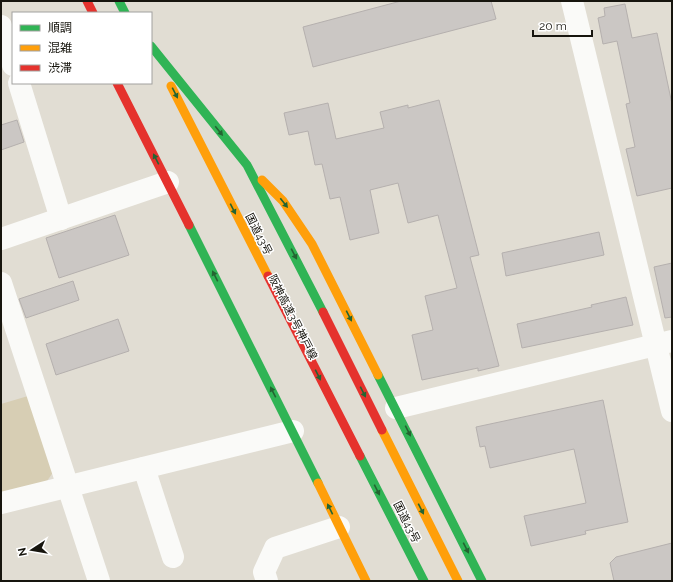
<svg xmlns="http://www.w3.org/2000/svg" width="673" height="582" font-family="Raleway,'Noto Sans JP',sans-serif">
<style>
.green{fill:#d7ceb4}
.building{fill:#cbc7c4;stroke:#b5b0ae}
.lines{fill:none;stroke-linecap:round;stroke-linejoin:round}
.street{stroke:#fafaf8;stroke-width:22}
.fast{stroke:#30b455;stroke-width:9}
.slow{stroke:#ff9f0a;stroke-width:9}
.jam{stroke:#e5322d;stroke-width:9}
.oneway{fill:#246432}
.labels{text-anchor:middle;stroke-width:3;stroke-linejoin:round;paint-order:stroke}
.street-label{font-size:11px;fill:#17150e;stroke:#fff}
</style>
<rect width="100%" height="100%" fill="#e1ddd3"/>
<path class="green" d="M28,396L54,471L47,481L1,494V404Z"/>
<g class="building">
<path d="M401,1H491L496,19L313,67L303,27Z"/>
<path d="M625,4L632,38L657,33L672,104V188L637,196L626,149L635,147L626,104L630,103L617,41L603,44L598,18L605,16L604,8Z"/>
<path d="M439,100L479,255L470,257L499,366L478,371V368L422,380L412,335L433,330L425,296L457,288L438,215L408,223L398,183L370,190L379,233L350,240L340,197L330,199L322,164L315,165L308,131L289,135L284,113L328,103L336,139L384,128L380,112L408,105V108Z"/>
<path d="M17,120L24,142L1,150V125Z"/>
<path d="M115,215L129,255L59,278L46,238Z"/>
<path d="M599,232L604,255L506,276L502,253Z"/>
<path d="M672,263V317L665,318L654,267Z"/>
<path d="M73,281L79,300L26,318L19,299Z"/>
<path d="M626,297L633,325L522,348L517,324L592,307L591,305Z"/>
<path d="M118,319L129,351L56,375L46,344Z"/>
<path d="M603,400L628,522L585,531L586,534L531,546L524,516L586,503L574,449L490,468L485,446L480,447L476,427Z"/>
<path d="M672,543V581H614L610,563L616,557Z"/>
</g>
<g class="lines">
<g class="street">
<path d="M572,1L672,411"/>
<path d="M1,26L13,65"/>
<path d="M19,83L61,219"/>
<path d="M1,239L168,182"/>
<path d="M1,283L99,581"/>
<path d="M396,408L672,341"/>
<path d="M144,468L173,557"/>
<path d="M1,503L293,431"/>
<path d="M267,581L264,572L275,548L339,527"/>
</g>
<g class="fast">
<path d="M119,1L125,13"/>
<path d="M151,46L247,165L323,312"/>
<path d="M189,225L318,483"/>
<path d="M378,375L482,581"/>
<path d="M360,456L424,581"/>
</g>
<g class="slow">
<path d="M171,86L268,276"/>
<path d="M262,180L283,201L312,244L378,375"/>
<path d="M382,430L458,581"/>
<path d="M318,483L366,581"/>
</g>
<g class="jam">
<path d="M87,1L93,13"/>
<path d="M117,83L189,225"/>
<path d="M268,276L360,456"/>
<path d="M323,312L382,430"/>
</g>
</g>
<defs><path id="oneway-solid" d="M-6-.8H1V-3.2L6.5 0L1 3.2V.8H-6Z"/></defs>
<g class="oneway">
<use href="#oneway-solid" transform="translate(175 93) rotate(63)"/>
<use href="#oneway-solid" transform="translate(219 131) rotate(51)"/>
<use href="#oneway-solid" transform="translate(156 159) rotate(-117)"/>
<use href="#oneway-solid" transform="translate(284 203) rotate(52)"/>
<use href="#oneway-solid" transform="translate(233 209) rotate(63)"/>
<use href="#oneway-solid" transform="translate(294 254) rotate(62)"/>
<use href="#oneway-solid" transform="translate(215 276) rotate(-117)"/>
<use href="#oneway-solid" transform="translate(349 316) rotate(63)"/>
<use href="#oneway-solid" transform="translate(318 375) rotate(63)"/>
<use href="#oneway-solid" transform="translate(273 392) rotate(-117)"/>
<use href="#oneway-solid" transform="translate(363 392) rotate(63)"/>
<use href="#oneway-solid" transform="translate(408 431) rotate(63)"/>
<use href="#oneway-solid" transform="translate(377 490) rotate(63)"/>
<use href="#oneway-solid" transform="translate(330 509) rotate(-116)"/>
<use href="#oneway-solid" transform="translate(421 509) rotate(63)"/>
<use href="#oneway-solid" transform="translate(466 548) rotate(63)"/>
</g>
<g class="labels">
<g class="street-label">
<text transform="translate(259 234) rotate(63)" y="4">国道43号</text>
<text transform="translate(293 317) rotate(63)" y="4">阪神高速3号神戸線</text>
<text transform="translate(407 522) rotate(63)" y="4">国道43号</text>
</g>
</g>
<rect width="673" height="582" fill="none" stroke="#17150e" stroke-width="4"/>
<rect x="12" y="12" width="140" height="72" fill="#ffffff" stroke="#a2a19f"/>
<rect x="20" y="25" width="20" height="6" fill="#30b455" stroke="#a2a19f"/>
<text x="48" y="32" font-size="12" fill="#17150e">順調</text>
<rect x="20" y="45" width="20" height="6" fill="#ff9f0a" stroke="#a2a19f"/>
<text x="48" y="52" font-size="12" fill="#17150e">混雑</text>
<rect x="20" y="65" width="20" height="6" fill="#e5322d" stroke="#a2a19f"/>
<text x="48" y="72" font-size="12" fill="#17150e">渋滞</text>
<g transform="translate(32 550) rotate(258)" stroke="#ffffff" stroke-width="3" paint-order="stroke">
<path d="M0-3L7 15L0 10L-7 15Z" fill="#17150e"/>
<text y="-6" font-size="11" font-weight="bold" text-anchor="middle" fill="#17150e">N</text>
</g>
<path d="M533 30v6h59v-6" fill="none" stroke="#17150e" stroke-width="2"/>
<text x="539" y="30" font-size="12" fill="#17150e" stroke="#ffffff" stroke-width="3" paint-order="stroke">20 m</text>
</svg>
